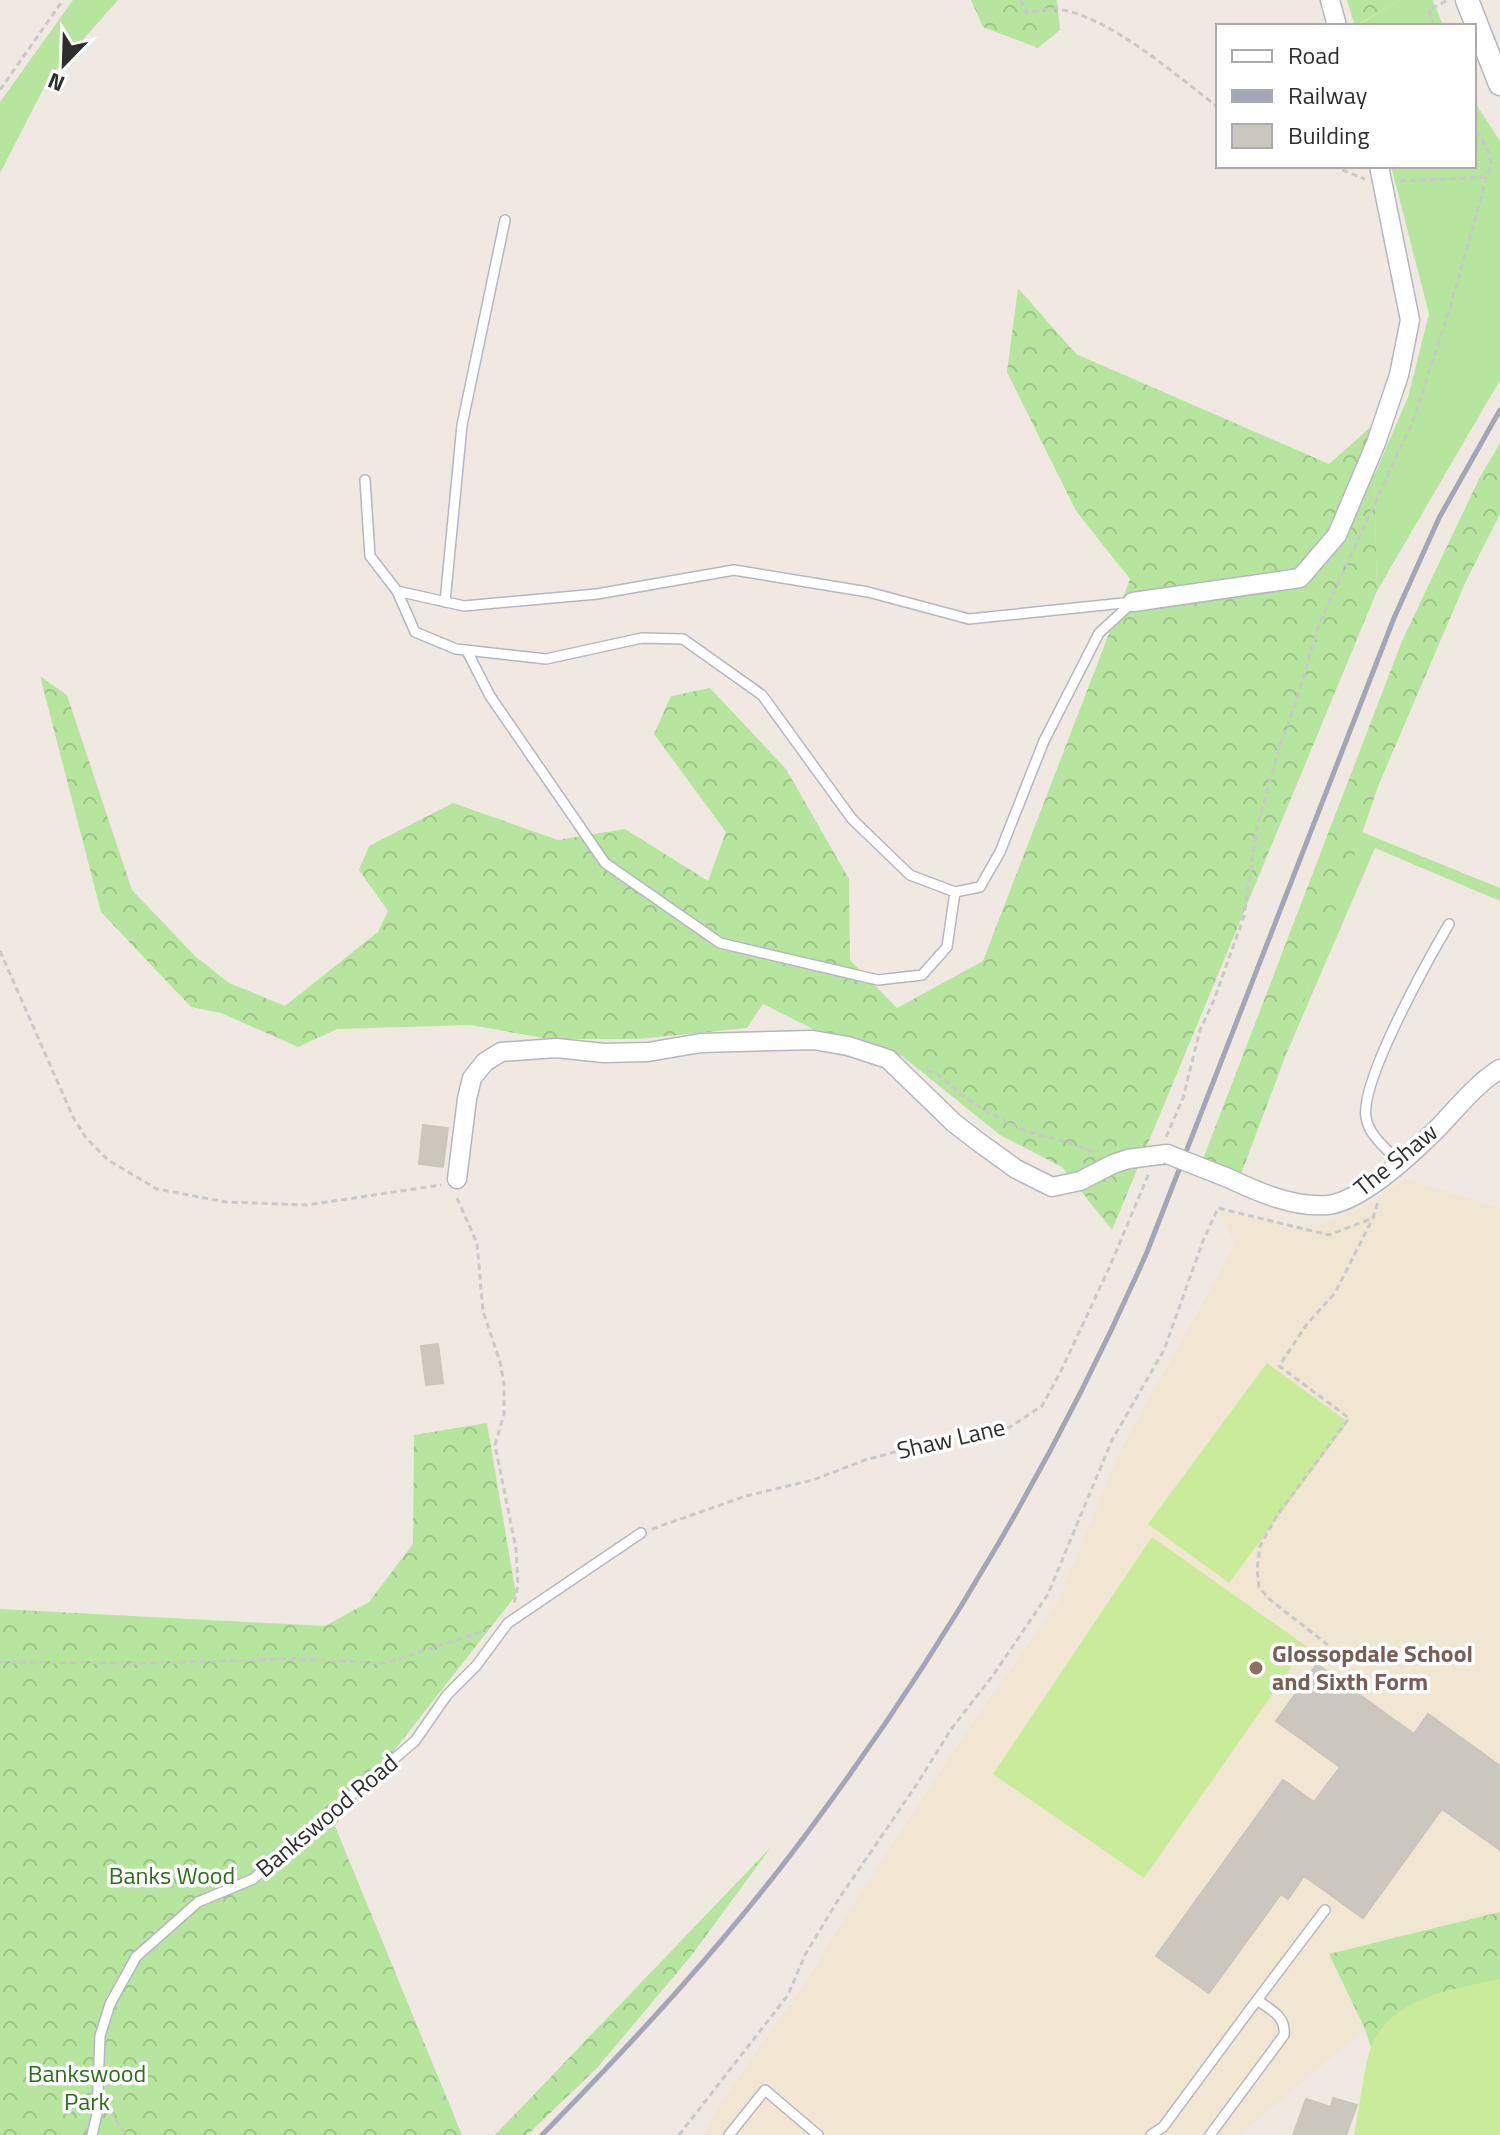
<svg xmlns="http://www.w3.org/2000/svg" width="1500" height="2135" font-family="'Titillium Web',sans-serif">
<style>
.education{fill:#f0e6d1}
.grass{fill:#b6e59e}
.forest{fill:url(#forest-crowns)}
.pitch{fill:#c9ec9a}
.building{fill:#cbc7bf;stroke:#cbc5ba;stroke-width:2}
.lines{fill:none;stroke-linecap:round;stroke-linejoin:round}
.service-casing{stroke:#b4b7c1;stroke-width:12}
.minor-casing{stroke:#b4b7c1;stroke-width:21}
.tertiary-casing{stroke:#b4b7c1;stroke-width:25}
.path{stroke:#c9c9c9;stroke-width:3;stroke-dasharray:6 4;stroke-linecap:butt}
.service{stroke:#fff;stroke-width:9}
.minor{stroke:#fff;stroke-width:18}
.tertiary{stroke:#fff;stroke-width:22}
.rail{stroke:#a3a6b8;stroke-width:5}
.minor-bridge-casing{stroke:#b4b7c1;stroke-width:21;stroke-linecap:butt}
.minor-bridge{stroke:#fff;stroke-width:18}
.education-dot{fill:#8d6e63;stroke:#fff;stroke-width:3}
.labels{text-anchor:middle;stroke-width:7;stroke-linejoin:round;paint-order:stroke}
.street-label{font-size:24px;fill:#2e2e2e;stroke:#fff}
.education-label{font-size:24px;font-weight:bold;fill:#785e54;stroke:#fff;text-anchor:start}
.park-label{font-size:24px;fill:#2c6e1b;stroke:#fff}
</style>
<defs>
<pattern id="forest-crowns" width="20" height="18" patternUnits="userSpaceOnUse" patternTransform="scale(2)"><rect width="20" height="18" fill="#b6e59e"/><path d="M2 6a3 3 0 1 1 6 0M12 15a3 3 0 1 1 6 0" fill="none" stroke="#9dc588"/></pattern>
</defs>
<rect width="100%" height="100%" fill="#efe9e1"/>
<path class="education" d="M1405,1179L1500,1208V1912L1329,1954L1365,2029L1239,2135H704L720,2104L810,1976L840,1925L964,1735L1058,1602L1120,1451L1235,1245L1218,1208L1228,1213L1309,1229L1365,1206Z"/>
<g class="grass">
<path d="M73,0H118L49,78L0,173V102Z"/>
<path d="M1401,0H1433L1443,26H1356Z"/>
<path d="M1474,101L1500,141V380L1377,591L1374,476L1408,397L1429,314L1391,166H1474Z"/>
<path d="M1362,832L1500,888V901L1375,848L1285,1057Z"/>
</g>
<g class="forest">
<path d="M971,0H1057L1060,30L1038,48L983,27Z"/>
<path d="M1347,0H1401L1355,26Z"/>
<path d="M1018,288L1076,354L1329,464L1373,425L1377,591L1112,1230L1062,1167L1000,1135L902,1056L817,1031L763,1004L747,1028L639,1039H549L470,1025L337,1029L298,1047L221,1013L191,1007L101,912L40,676L67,695L132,890L196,957L229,983L285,1006L378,932L388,911L359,870L369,846L453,803L558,840L625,829L708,881L726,832L654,734L671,696L710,688L786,769L849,879L850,960L897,1008L983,961L1130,579L1076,511L1007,372Z"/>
<path d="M1500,443V514L1466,581L1379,784L1285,1057L1241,1174L1203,1159L1402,641L1479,479Z"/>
<path d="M487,1423L516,1595L335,1826L462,2135H0V1609L325,1626L369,1602L413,1544L414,1435Z"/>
<path d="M772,1846L691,1956L597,2068L527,2135H495Z"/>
<path d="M1500,1912V2135H1354L1371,2048L1365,2029L1329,1954Z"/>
</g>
<g class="pitch">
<path d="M1267,1363L1348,1422L1229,1583L1148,1524Z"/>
<path d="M1152,1537L1306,1646L1144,1878L993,1774Z"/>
<path d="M1500,1979V2135H1354C1360,2107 1362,2077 1370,2050C1387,1997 1455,1989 1500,1979Z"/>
</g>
<g class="building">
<path d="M423,1125L448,1128L443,1167L419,1164Z"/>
<path d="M438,1344L443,1383L426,1385L421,1346Z"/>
<path d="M1317,1664L1414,1734L1428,1714L1500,1766V1850L1442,1809L1363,1918L1304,1876L1288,1899L1281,1894L1209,1993L1156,1956L1283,1780L1314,1802L1340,1767L1276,1721Z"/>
<path d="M1333,2098L1357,2105L1346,2135H1293L1306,2099L1331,2107Z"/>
</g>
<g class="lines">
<g class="service-casing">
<g id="service">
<path d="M365,480L370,556L397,591L464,606L597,594L734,570L868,592L969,619L1133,602"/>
<path d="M397,591L415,632L456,649L546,659L642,638L683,639L762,695L852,819L910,875L955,892L980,887L1000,852L1044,741L1099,633L1133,602"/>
<path d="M445,602L462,425L505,220"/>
<path d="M467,651L490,696L605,863L720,943L878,980L922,975L947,947L955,892"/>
<path d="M1399,1162C1387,1149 1368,1135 1366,1117C1360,1081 1429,958 1449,924"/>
<path d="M92,2135L97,2114L100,2036L110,2004L136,1957L198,1902L253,1879L415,1741L447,1695L476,1666L508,1623L641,1533"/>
<path d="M729,2135L765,2090L818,2135"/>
<path d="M1151,2135L1163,2127L1257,2000"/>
<path d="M1210,2135L1284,2035C1286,2016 1271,2010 1257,2000L1325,1910"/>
</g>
</g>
<g class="minor-casing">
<g id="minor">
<path d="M1330,0L1337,26"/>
<path d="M1133,602L1300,578L1337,535L1376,443L1399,375L1410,320L1379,166"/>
<path d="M1228,1178C1258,1192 1294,1208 1328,1205C1362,1201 1414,1152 1438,1128C1458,1107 1476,1084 1500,1069"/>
<path d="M457,1179L467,1099L472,1078L485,1062L501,1052L556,1048L604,1053L648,1052L701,1043L813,1040L848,1046L888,1059L954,1123L980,1143L1016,1169L1052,1187L1080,1181L1113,1164L1128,1159L1167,1154"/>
</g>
</g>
<g class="tertiary-casing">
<path id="tertiary" d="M1467,0L1500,84"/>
</g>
<g class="path">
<path d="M1021,0L1027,13C1036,11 1048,8 1058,9C1111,17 1175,75 1218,107"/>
<path d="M1434,26L1429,10L1446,1"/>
<path d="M0,90L63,0"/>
<path d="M1333,166L1365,179"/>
<path d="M1400,181L1488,177"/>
<path d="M0,951L73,1117L86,1138L108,1160L157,1189L226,1202L307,1205L441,1185"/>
<path d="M927,1071C943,1074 950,1086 962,1095C975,1105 991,1113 1005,1121C1034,1138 1067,1138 1093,1153"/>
<path d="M1166,1137L1183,1098L1200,1030L1214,1000L1244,916L1257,827L1280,745L1297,699L1319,624L1413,421L1449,311L1491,163L1487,148L1474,127"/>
<path d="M457,1198L477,1243L483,1311L500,1362L504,1384V1414L495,1445L516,1549L518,1585L514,1603"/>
<path d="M652,1529L746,1496L813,1480L865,1460L965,1433L1010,1427L1042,1406L1061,1371L1110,1266L1149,1173"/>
<path d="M1328,1645L1269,1599L1259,1587L1257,1569L1260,1546L1278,1514L1349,1418L1279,1366L1307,1324L1335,1293L1372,1220"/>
<path d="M0,1662L151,1663L287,1659L385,1663L487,1630"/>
<path d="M111,2111L125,2135"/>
<path d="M679,2135L788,1995L805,1955L838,1900L917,1784L952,1728L994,1674L1048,1594L1112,1440L1164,1350L1203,1241L1218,1208L1329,1235L1373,1218L1378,1202"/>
</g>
<use href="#service" class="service"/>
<use href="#minor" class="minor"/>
<use href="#tertiary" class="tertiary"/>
<path class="rail" d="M542,2135C639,2036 734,1933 816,1821C945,1647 1060,1450 1147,1252L1394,618L1439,518L1500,410"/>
<g class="minor-bridge-casing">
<path id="minor-bridge" d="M1167,1154L1228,1178"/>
</g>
<use href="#minor-bridge" class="minor-bridge"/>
</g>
<circle class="education-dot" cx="1256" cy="1668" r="8"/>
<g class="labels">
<g class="street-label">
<text transform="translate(1396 1160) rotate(-39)" y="8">The Shaw</text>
<text transform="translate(951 1439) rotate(-13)" y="8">Shaw Lane</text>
<text transform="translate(327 1816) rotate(-40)" y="8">Bankswood Road</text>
</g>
<g class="education-label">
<text x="1272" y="1662">Glossopdale School<tspan x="1272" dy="28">and Sixth Form</tspan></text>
</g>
<g class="park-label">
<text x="172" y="1884">Banks Wood</text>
<text x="87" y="2082">Bankswood<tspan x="87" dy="28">Park</tspan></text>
</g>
</g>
<rect x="1216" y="24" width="260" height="144" fill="#ffffff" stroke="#ababab" stroke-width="2"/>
<rect x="1232" y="50" width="40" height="12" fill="#ffffff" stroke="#ababab" stroke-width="2"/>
<text x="1288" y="64" font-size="24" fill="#2e2e2e">Road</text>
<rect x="1232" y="90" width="40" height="12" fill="#a3a6b8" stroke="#ababab" stroke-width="2"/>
<text x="1288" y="104" font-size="24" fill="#2e2e2e">Railway</text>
<rect x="1232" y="124" width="40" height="24" fill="#cbc7bf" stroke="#ababab" stroke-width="2"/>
<text x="1288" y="144" font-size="24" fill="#2e2e2e">Building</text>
<g transform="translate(64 64) rotate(203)" stroke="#ffffff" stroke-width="6" paint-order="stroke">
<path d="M0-6L14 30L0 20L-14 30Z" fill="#2e2e2e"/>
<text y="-12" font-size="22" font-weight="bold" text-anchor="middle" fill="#2e2e2e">N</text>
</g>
</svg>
